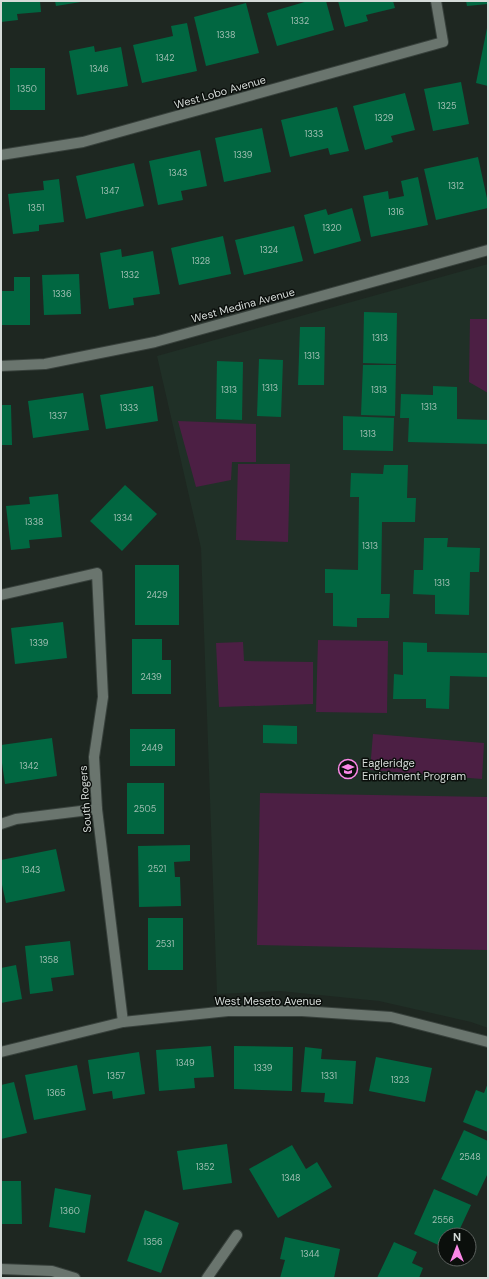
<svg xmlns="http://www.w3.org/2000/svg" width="489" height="1279" font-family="'DM Sans',sans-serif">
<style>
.built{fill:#203027}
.green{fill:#4c1f44}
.building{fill:#016741}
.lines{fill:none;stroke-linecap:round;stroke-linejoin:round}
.minor-casing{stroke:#38413c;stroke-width:12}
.minor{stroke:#6a756e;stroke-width:10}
.labels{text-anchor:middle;stroke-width:3;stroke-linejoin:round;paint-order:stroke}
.number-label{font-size:9px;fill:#a0beb2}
.street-label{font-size:11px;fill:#d5dbd8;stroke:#0b0f0c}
.poi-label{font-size:11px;fill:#d5dbd8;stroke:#0b0f0c;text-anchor:start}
</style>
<rect width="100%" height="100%" fill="#1e2721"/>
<path class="built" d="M488,264V1028L471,1022L379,1001L280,991L217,994L201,548L157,356Z"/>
<g class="green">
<path d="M470,319H488V393L469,382Z"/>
<path d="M178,421L256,424V462H232L231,480L196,487Z"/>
<path d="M238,464H290L288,542L236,540Z"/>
<path d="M318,640L388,641L387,713L316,712Z"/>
<path d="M243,642L244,661L313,662V704L219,707L216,643Z"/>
<path d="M373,734L484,743L482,779L370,770Z"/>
<path d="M260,793L488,797V950L257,945Z"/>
</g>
<g class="building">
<path d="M1,1H40L41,12L17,14L18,20L1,22Z"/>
<path d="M55,1H81V2L56,6Z"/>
<path d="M308,1H326L334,30L277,46L267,13Z"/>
<path d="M338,1H393L395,8L366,15L368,21L345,27Z"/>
<path d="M466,1H488V4L467,6Z"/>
<path d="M246,3L259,53L206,66L194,17Z"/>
<path d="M187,23L197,71L142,83L133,45L173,36L171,26Z"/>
<path d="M487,28H488V86L476,83Z"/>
<path d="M94,46L95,52L121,47L128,86L77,95L69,51Z"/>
<rect x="10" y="68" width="35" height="42"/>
<path d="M461,82L469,124L433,131L424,89Z"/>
<path d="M405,93L415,130L391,136L393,142L365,150L353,106Z"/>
<path d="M337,107L349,151L330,155L328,148L290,157L281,120Z"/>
<path d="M262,128L271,172L224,182L215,138Z"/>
<path d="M200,150L207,186L181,191L183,200L158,205L149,161Z"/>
<path d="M478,157L488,203V208L436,220L424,169Z"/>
<path d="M134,163L144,206L86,219L76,176Z"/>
<path d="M418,177L428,225L371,237L363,196L388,191L389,199L404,196L401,181Z"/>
<path d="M59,179L64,222L39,225V231L13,234L8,194L44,190L43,181Z"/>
<path d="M352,208L361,241L314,254L304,215L326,209L328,215Z"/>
<path d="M294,226L303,261L244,275L235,240Z"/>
<path d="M223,236L231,274L179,285L171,248Z"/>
<path d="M121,249L122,257L153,251L160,294L133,298L134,305L109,309L100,253Z"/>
<path d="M79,274L81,314L44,315L42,275Z"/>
<path d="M14,277H30V325H1V291H14Z"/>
<path d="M364,312L397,313L396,364L363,363Z"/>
<path d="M300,327H325L324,385H298Z"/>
<path d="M259,359L283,360L281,417L257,416Z"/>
<path d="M217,361L243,362L242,420L216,419Z"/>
<path d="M363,365H396L395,416L361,415Z"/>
<path d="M153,386L158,421L106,429L100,395Z"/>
<path d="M433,386L457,387V419L488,420V444L408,442L409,418H400L401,394L433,395Z"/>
<path d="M83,393L89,430L33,438L28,401Z"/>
<path d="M1,405H11L12,445H1Z"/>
<path d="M343,416L394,418L393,451L343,450Z"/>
<path d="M384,465H408L407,498H416L415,522H382L381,594H390L389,618H357V627L333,626V593H325V569L358,570L359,497H350L351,473L383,474Z"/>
<path d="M125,485L157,514L122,551L90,521Z"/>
<path d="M58,494L62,537L29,540L30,548L11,550L6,506L30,504L29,497Z"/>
<path d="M424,538H448L447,547L480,548L479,572H470L469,615L435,614V595L413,594L414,570H423Z"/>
<rect x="135" y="565" width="44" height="60"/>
<path d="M63,622L67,658L15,664L11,628Z"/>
<path d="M132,639H162V660H171V694H132Z"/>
<path d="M403,642L427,643V652L488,653V677L450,676L449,709L426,708V699H393L394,674L403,675Z"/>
<path d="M263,725L297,726V744L263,743Z"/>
<rect x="130" y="729" width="45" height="37"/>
<path d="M52,738L57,776L5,784L1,756V745Z"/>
<rect x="127" y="783" width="37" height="51"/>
<path d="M190,845V861L174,862L175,877H180L181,906L139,907L138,846Z"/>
<path d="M56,849L65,891L6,903L1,880V860Z"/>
<rect x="148" y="918" width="35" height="52"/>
<path d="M70,941L74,975L51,978L53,991L30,994L25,946Z"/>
<path d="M16,965L22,999L1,1003V968Z"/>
<path d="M211,1046L214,1077L194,1078L195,1088L159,1091L156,1050Z"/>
<path d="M234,1046L293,1047L292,1091L234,1089Z"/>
<path d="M305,1047L322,1049L321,1059L356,1061L353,1104L324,1102L325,1093L301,1092Z"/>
<path d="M139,1052L145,1094L113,1099L112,1091L93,1094L88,1060Z"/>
<path d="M376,1057L432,1068L425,1102L369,1091Z"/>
<path d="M77,1065L86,1110L34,1120L25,1075Z"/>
<path d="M14,1082L27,1133L1,1139V1085Z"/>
<path d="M488,1083V1132L463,1122L476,1090L484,1093Z"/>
<path d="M464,1130L488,1141V1173L477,1196L441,1179Z"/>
<path d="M227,1144L232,1183L183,1190L177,1151Z"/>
<path d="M292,1145L306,1169L317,1162L332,1187L278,1218L249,1169Z"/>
<path d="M1,1181H21L22,1224H1Z"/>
<path d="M55,1188L91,1195L85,1233L49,1227Z"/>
<path d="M434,1189L471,1205L457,1235H445V1248L414,1234Z"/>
<path d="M145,1210L179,1223L161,1273L127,1261Z"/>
<path d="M285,1237L340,1249L334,1278H280L285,1260L280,1259Z"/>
<path d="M394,1242L417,1252L412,1263L423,1268L419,1278H377Z"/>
</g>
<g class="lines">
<g class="minor-casing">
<g id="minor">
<path d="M1,155L83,142L443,42L436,1"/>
<path d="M1,366L45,364L155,342L488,250"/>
<path d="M1,595L97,573L103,697L94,757L97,809L123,1022"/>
<path d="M1,824L16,819L97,809"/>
<path d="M1,1052L123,1022L228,1011H302L391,1017L488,1042"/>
<path d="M1,1269L52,1271L75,1278"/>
<path d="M207,1278L237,1235"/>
</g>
</g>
<use href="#minor" class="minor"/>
</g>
<defs>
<g id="school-ring" transform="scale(1)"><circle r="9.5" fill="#0b0f0c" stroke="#fb87e6" stroke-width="1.5"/><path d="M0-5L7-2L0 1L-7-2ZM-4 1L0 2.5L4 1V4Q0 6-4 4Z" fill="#fb87e6"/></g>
</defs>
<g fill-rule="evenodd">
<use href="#school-ring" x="348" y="769"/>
</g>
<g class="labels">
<g class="number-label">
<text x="300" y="24">1332</text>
<text x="226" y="38">1338</text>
<text x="165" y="61">1342</text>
<text x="99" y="72">1346</text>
<text x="27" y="92">1350</text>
<text x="447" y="109">1325</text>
<text x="384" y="121">1329</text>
<text x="314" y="137">1333</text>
<text x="243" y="158">1339</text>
<text x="178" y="176">1343</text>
<text x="456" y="189">1312</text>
<text x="110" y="194">1347</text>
<text x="36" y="211">1351</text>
<text x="396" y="215">1316</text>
<text x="332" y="231">1320</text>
<text x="269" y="253">1324</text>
<text x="201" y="264">1328</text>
<text x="130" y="278">1332</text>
<text x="62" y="297">1336</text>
<text x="380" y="341">1313</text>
<text x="312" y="359">1313</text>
<text x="270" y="391">1313</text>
<text x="229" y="393">1313</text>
<text x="379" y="393">1313</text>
<text x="429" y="410">1313</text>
<text x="129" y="411">1333</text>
<text x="58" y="419">1337</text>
<text x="368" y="437">1313</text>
<text x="123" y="521">1334</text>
<text x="34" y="525">1338</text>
<text x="370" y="549">1313</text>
<text x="442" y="586">1313</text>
<text x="157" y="598">2429</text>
<text x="39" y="646">1339</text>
<text x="151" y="680">2439</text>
<text x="152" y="751">2449</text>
<text x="29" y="769">1342</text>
<text x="145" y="812">2505</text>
<text x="157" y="872">2521</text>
<text x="31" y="873">1343</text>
<text x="165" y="947">2531</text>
<text x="49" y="963">1358</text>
<text x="185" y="1066">1349</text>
<text x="263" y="1071">1339</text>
<text x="116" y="1079">1357</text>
<text x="329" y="1079">1331</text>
<text x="400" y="1083">1323</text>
<text x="56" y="1096">1365</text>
<text x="470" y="1160">2548</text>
<text x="205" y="1170">1352</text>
<text x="291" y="1181">1348</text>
<text x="70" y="1214">1360</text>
<text x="443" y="1223">2556</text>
<text x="153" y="1245">1356</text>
<text x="310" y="1257">1344</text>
</g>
<g class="street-label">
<text transform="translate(220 92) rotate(-16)" y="4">West Lobo Avenue</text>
<text transform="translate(243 305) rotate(-15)" y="4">West Medina Avenue</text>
<text transform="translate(85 799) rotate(-94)" y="4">South Rogers</text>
<text x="268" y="1005">West Meseto Avenue</text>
</g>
<g class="poi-label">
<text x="362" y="767">Eagleridge<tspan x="362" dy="13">Enrichment Program</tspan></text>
</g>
</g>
<rect width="489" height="1279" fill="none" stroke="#d5dbd8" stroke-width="4"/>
<g transform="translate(457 1247)"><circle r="19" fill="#0b0f0c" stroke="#5c615e"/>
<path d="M0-3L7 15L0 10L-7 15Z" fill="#fb87e6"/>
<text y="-6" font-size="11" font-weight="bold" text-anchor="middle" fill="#d5dbd8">N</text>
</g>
</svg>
